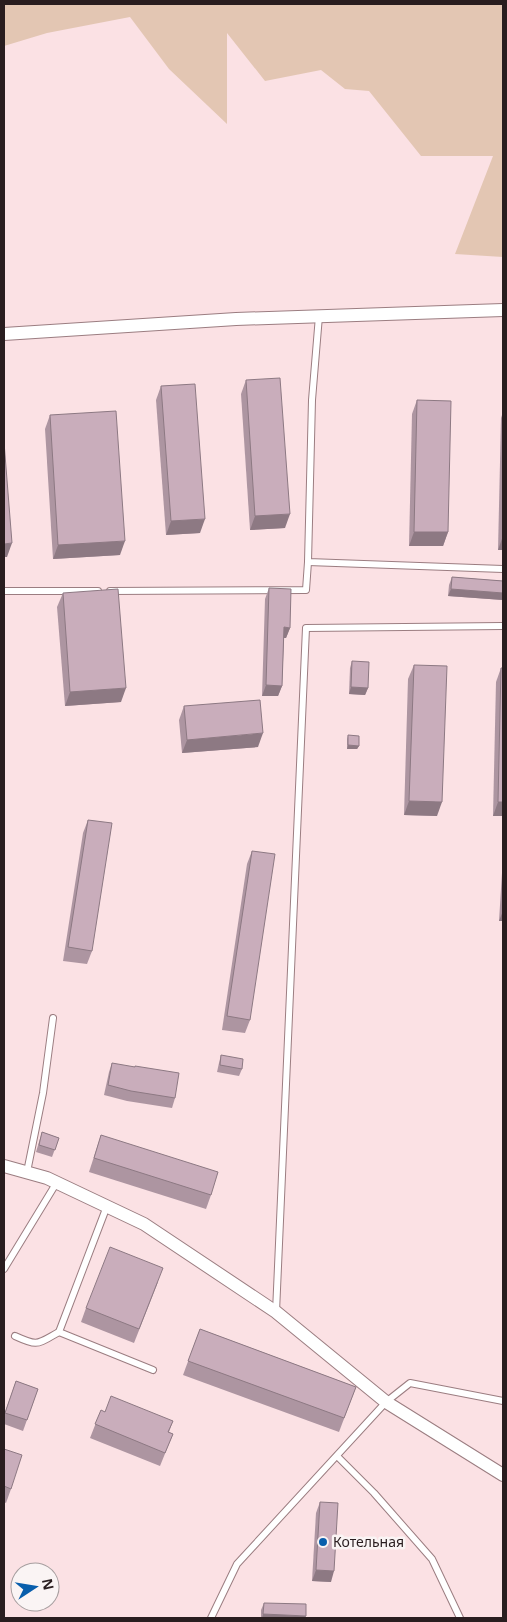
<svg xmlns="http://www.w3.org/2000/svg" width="507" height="1622" font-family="'Noto Sans',sans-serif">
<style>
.green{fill:#e3c6b3}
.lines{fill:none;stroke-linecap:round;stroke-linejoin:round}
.lane-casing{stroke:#9b7d81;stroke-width:8}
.street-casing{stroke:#9b7d81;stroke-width:14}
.lane{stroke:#fff;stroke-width:6}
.street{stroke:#fff;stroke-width:12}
.wall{fill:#ad95a1}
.shaded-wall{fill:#8d7983}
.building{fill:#c9adbb;stroke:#8d7983}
.poi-dot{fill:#085eac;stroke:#faf4f4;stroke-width:2}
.labels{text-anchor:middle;stroke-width:5;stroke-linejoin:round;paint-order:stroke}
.poi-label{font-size:14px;fill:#291d1f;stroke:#faf4f4;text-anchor:start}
</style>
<rect width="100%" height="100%" fill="#fbe1e4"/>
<path class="green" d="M4,4H503V257L455,254L493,156H421L369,91L345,89L321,70L265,81L227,33V124L169,69L130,17L47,33L4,46Z"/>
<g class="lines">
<g class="lane-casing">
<g id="lane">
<path d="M319,316L312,400L308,562L503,569"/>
<path d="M4,591H98"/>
<path d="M110,591L306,590L308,562"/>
<path d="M27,1172L43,1093L53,1018"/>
<path d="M107,1206L59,1332L153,1370"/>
<path d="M4,1269L57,1182"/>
<path d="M276,1312L306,628L503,626"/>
<path d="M15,1336C39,1347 37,1344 59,1332"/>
<path d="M337,1456L374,1493L432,1559L460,1618"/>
<path d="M211,1618L237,1564L386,1402L410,1383L503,1401"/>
</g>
</g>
<g class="street-casing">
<g id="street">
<path d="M4,334L236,319L503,310"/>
<path d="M4,1166L47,1178L144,1224L276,1312L386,1402L503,1475"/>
</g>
</g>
<use href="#lane" class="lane"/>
<use href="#street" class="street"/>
</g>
<g class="wall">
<path d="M246,380L285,528L250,530L241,394Z"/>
<path d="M161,386L200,533L166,535L156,400Z"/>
<path d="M417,400L448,532L443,546H409L412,414Z"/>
<path d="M503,412V550H498L501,418Z"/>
<path d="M50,415L120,555L53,559L45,429Z"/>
<path d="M452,577L503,581V600L448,596L449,585Z"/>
<path d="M269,588L290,628L286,638H284L282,686L278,696H262L265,599Z"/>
<path d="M63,593L121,702L65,706L57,607Z"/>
<path d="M352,661L368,688L365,695L349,694L350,668Z"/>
<path d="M414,665L437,816L404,815L408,679Z"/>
<path d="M501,668H503V816H493L496,682Z"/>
<path d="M184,706L258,747L182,753L179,720Z"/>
<path d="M348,735L359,746L357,749H347V739Z"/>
<path d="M88,820L92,951L87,964L63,961L83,833Z"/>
<path d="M252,851L250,1020L245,1033L222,1030L247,864Z"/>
<path d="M503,857V921H499Z"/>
<path d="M221,1055L242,1069L239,1076L217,1072L219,1063Z"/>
<path d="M112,1063L175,1098L172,1108L127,1101L104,1095L109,1072Z"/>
<path d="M42,1132L59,1138L52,1157L36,1152Z"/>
<path d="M101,1135L211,1195L206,1209L89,1172Z"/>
<path d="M158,1282L134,1343L81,1322L86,1308Z"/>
<path d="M200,1329L356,1387L339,1432L183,1375Z"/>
<path d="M16,1381L38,1389L23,1431L4,1424V1415Z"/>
<path d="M101,1410L105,1412L173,1421L169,1432L173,1434L160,1466L90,1438Z"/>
<path d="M4,1449L11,1489L6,1503L4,1502Z"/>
<path d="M320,1502L331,1582L312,1581L316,1513Z"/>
<path d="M264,1603L305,1618H261V1610Z"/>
</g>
<g class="shaded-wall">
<path d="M290,514L285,528L250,530L255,516Z"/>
<path d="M205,519L200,533L166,535L171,521Z"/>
<path d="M414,532H448L443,546H409Z"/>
<path d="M503,536V550H498Z"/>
<path d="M125,541L120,555L53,559L58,545Z"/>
<path d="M12,543L7,557H4V544Z"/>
<path d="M451,589L503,593V600L448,596Z"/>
<path d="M284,627L290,628L286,638H280Z"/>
<path d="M266,685L282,686L278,696H262Z"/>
<path d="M351,687L368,688L365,695L349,694Z"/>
<path d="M126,688L121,702L65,706L70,692Z"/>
<path d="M263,733L258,747L182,753L187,740Z"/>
<path d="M348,745L359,746L357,749H347Z"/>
<path d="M409,801L442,802L437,816L404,815Z"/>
<path d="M498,802H503V816H493Z"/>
<path d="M503,911V921H499Z"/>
<path d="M316,1570L334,1571L331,1582L312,1581Z"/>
<path d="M263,1614L306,1616L305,1618H262Z"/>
</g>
<g class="building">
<path d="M280,378L290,514L255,516L246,380Z"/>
<path d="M195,384L205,519L171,521L161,386Z"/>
<path d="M417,400L451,401L448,532H414Z"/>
<path d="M116,411L125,541L58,545L50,415Z"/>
<path d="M4,442L12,543L4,544Z"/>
<path d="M452,577L503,581V593L451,589Z"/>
<path d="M269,588L291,589L290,628L284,627L282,686L266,685Z"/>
<path d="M118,589L126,688L70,692L63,593Z"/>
<path d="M352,661L369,662L368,688L351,687Z"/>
<path d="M414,665L447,666L442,802L409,801Z"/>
<path d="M501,668H503V802H498Z"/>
<path d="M260,700L263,733L187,740L184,706Z"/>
<path d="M348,735L359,736V746L348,745Z"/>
<path d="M88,820L112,823L92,951L68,947Z"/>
<path d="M252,851L275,854L250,1020L227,1016Z"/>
<path d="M221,1055L243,1059L242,1069L220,1065Z"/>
<path d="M112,1063L135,1067V1066L179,1073L175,1098L131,1091L108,1085Z"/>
<path d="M42,1132L59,1138L55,1150L39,1145Z"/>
<path d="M101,1135L218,1172L211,1195L94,1158Z"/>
<path d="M110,1247L163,1268L139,1329L86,1308Z"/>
<path d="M200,1329L356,1387L344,1418L188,1361Z"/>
<path d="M16,1381L38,1389L27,1420L5,1413Z"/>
<path d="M111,1396L173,1421L168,1432L173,1434L165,1453L95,1424L101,1410L105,1412Z"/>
<path d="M4,1449L22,1455L11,1489L4,1486Z"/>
<path d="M320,1502L338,1503L334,1571L316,1570Z"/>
<path d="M264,1603L306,1604V1616L263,1614Z"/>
</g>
<circle class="poi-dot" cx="323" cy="1542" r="5"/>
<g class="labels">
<g class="poi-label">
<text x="333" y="1547">Котельная</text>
</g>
</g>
<rect width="507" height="1622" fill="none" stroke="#291d1f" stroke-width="10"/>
<g transform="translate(35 1587) rotate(78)"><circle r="24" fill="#faf4f4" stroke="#a69e9f"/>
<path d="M0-4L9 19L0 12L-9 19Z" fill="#085eac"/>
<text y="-8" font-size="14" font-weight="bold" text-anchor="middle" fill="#291d1f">N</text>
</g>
</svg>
